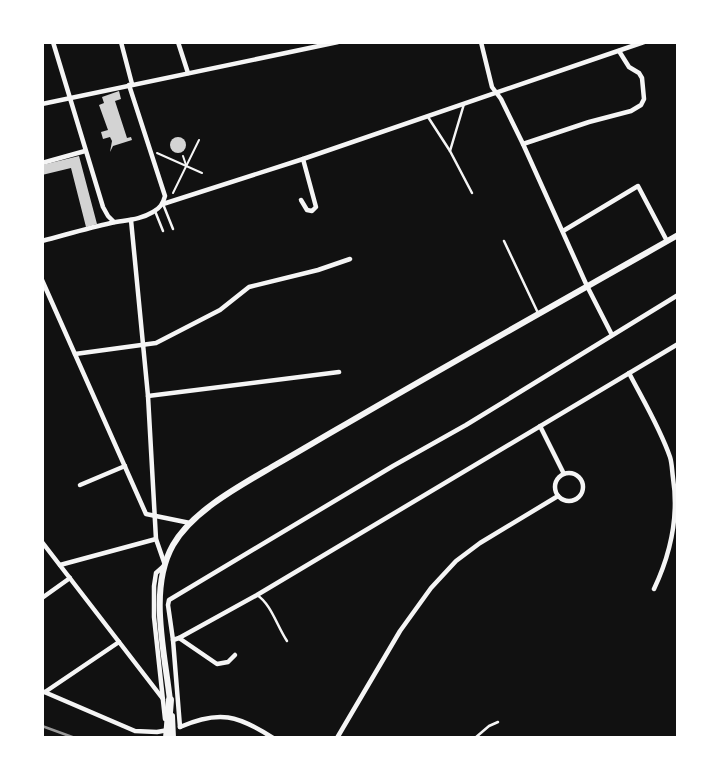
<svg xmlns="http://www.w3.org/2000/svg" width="720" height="780" font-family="Quicksand,sans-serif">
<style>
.building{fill:#d3d3d3}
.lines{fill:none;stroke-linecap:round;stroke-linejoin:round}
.path{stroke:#f5f5f5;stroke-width:2}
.service{stroke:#f5f5f5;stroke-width:2.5}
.minor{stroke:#f5f5f5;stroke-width:4.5}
.secondary{stroke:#f5f5f5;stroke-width:6}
.motorway{stroke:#f5f5f5;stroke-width:8}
.rail{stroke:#9a9a9a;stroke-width:2.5}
</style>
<rect width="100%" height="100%" fill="#111"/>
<g class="building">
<path d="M119,91L121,99L115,101L127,138L131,137L132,140L113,146L110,152L112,141L110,137L103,139L101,132L108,130L99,105L104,103L102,97Z"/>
<circle cx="178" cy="145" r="8"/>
<path d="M79,156L97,224L86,227L71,168L42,175V165Z"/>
</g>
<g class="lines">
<g class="path">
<path d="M157,153L202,173"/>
<path d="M183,156L186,165"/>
<path d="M173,193L199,140"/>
</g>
<g class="service">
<path d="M428,117L450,151L472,193"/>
<path d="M450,151L464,104"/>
<path d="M163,204L173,229"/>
<path d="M155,211L163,231"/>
<path d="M504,241L538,313"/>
<path d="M257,595C271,604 277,626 287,641"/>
<path d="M475,738L489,726L498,722"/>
</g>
<g class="minor">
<path d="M53,42L103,207L108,216L114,222"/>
<path d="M121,42L132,84"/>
<path d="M178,42L188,73"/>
<path d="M481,42L492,87L501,99L523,144L587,286L612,335"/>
<path d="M42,104L338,42"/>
<path d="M523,144L589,122L631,111L641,105L644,99L642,78L639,73L629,67L619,51"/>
<path d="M42,163L85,151"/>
<path d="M301,200L307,210L312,211L316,207L303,159"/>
<path d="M163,204L303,159L644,42"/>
<path d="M131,220L148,396L156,539L165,565L156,573L154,586V617L165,719"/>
<path d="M563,231L638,186L667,241"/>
<path d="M42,241C65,235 88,228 111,223C125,220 140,220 153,212C160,208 163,204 165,196L129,85"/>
<path d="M42,280L146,514L190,523"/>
<path d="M75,354L156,343L220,310L249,287L318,270L350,259"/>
<path d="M629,373C643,400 660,428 670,457C672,463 672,471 673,478C679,517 671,553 654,589"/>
<path d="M148,396L339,372"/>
<path d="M540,426L564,474"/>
<circle cx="569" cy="487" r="14"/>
<path d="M80,485L125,466"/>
<path d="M42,542L163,699"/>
<path d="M60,565L156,539"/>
<path d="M42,598L70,578"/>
<path d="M179,638L217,664L228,662L235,655"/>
<path d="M173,640L179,638L257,595L678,344"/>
<path d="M42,691L135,731L157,732L168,730"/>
<path d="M45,692L119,642"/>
<path d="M180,727L173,640L168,605L169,600L393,466L466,425L678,295"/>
<path d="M180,727C219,710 238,715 273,738"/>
<path d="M337,738L400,631L431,588L456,561L480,543L558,496"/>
</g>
<g class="secondary">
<path d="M170,701C165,653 148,589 173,545C193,510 243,484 277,464C300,451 323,437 346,424C456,360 567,298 678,235"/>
<path d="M172,716L173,738"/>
</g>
<path class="motorway" d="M167,738L170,700"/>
<path class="rail" d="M42,726L75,738"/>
</g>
<rect width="720" height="780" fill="none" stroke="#ffffff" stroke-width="88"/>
</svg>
